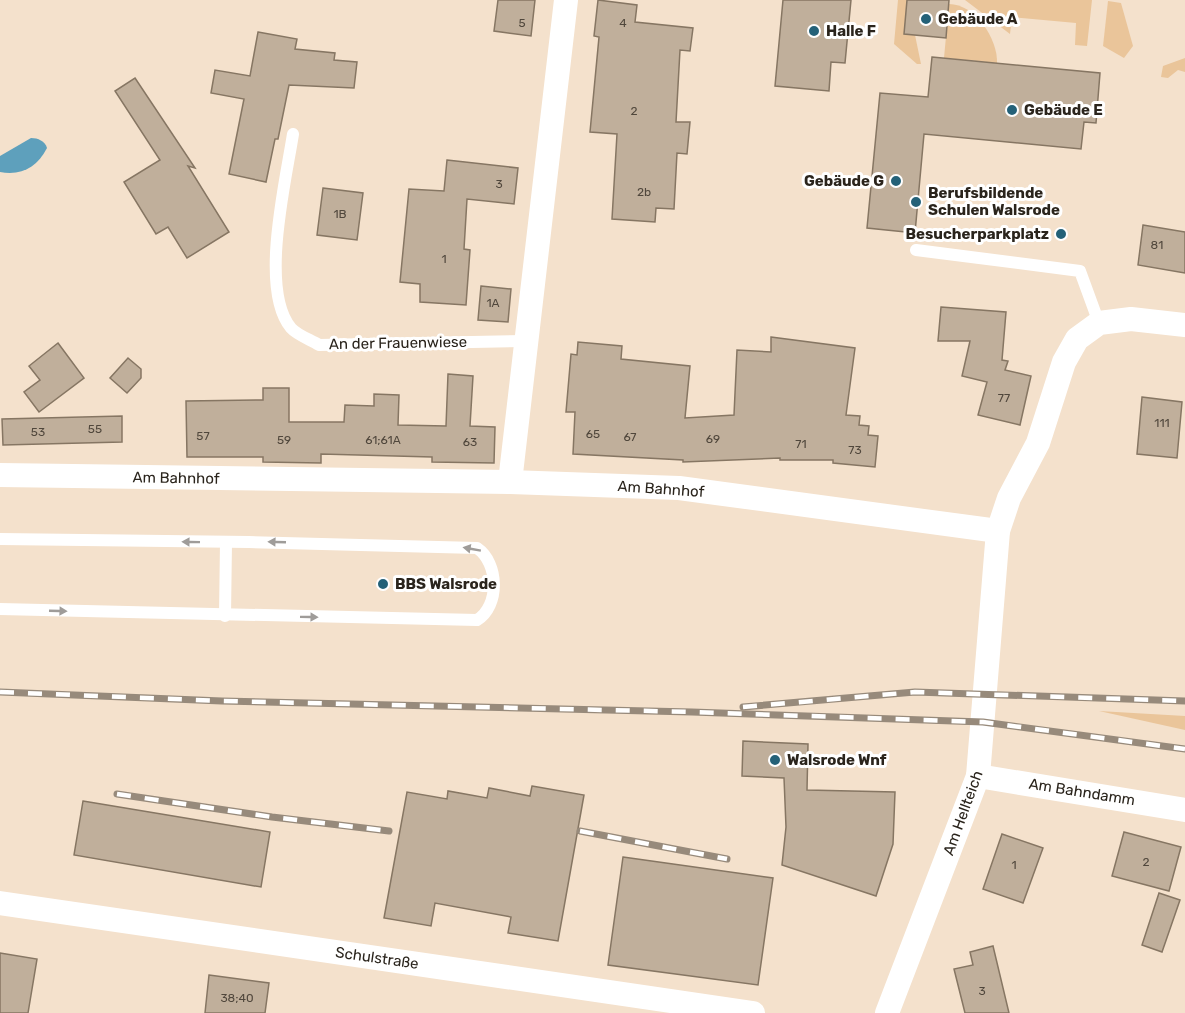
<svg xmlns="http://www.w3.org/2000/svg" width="1185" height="1013" font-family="Rubik,sans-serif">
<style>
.green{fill:#eac59a}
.water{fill:#5ea0bc}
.building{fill:#c0af9b;stroke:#867663;stroke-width:1.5}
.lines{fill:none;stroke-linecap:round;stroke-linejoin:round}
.service{stroke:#fff;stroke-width:12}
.minor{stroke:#fff;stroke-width:24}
.rail-casing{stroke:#978a7b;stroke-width:7}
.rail{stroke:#fff;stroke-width:4.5;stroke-dasharray:14;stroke-linecap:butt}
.oneway{fill:#9f9c99}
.poi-dot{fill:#246178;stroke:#fff;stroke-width:2}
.labels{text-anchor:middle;stroke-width:6;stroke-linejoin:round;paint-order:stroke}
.number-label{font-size:12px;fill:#50473c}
.poi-label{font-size:15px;font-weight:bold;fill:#2a241c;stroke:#fff;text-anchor:start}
.street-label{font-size:15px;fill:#2a241c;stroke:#fff}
</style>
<rect width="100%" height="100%" fill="#f4e1cc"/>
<g class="green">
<path d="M898,0H907L904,34L915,35L921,64H917L894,44Z"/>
<path d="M965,0H1092L1087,46L1075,45L1076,23L1012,17L1010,34Z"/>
<path d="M1108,1L1121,3L1133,46L1124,58L1103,46Z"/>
<path d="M949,4C975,4 998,39 997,63L944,58Z"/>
<path d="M1185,58V72L1178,70L1168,78L1161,77L1163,66Z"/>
<path d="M1099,711L1185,716V730Z"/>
</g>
<path class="water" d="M31,138C38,138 45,141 47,148C37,167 22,176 0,172V156Z"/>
<g class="building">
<path d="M498,0H535L531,36L494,31Z"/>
<path d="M598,0L637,5L635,22L693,28L690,51L680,50L676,122H690L687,154L677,153L674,209L656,208L655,222L612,219L617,134L590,132L599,37L594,36Z"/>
<path d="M783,0H851L845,63L831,62L829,91L775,86Z"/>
<path d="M907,0H949L946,38L904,34Z"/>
<path d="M258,32L297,39L295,49L335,53L334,60L357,62L354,88L289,85L278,139H275L266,182L229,174L244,99L211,93L215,70L250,76Z"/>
<path d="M932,57L1100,73L1096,123L1084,122L1081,149L924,134L915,233L867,228L880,93L928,97Z"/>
<path d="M135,78L195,168L188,166L229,232L187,258L168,227L156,234L124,182L160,160L115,91Z"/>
<path d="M447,160L518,168L514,204L467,199L464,249L470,250L466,305L420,302V284L400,282L409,189L444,191Z"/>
<path d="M323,188L363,193L357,240L317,235Z"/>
<path d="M1143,225L1185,232V273L1138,265Z"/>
<path d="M481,286L511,289L508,322L478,320Z"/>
<path d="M941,307L1006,312L1002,360L1008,361L1005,370L1031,376L1020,425L978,415L987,382L962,376L970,341H938Z"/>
<path d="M771,337L855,348L846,415L860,416L859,425L869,426L868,435L878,436L875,467L833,463V460H780V458L683,462V460L573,454L575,412H566L571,354L577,355L578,342L622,346L621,359L690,366L685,418L734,415L737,350L771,352Z"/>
<path d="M58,343L84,378L39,412L24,392L40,380L29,366Z"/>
<path d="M128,358L141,369V378L127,393L110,378Z"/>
<path d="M448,374L473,376L470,426L495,427L494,463L432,462V457L321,454V463L263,462V457H187L186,401L263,400V388H289V422H344L345,405L374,406V394L399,395L398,425L446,426Z"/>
<path d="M1142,397L1182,402L1177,458L1137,454Z"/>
<path d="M122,416V442L3,445L2,419Z"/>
<path d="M743,741L808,744L807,790L895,792L893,844L876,896L782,865L786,827L784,778L742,776Z"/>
<path d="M532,786L584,795L558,941L508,933L511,917L435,903L431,926L384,918L407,792L447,799L448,791L487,798L489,788L530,796Z"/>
<path d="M83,801L270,832L261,887L74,855Z"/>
<path d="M1124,832L1181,847L1169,891L1112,876Z"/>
<path d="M1002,834L1043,848L1023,903L983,889Z"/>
<path d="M623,857L773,878L758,985L608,965Z"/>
<path d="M1159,893L1180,900L1162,952L1142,945Z"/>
<path d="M993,946L1009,1013H965L954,969L973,965L970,952Z"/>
<path d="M0,953L37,959L28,1013H0Z"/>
<path d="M209,975L269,983L265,1013H205Z"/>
</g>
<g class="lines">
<g class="service">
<path d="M293,134C286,180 259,290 291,328C297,335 311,340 319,345L527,341"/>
<path d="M916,250L1080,271L1099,323"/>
<path d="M0,539L249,542L477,548C499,563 500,606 477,620L0,609"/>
<path d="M225,616L226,542"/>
</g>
<g class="minor">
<path d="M0,475L510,482L679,488L998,531"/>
<path d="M510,482L566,0"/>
<path d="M978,776L1185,810"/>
<path d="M0,903L753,1013"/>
<path d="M887,1013L978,776L998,531L1009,498L1038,443L1064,362L1077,339L1099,323L1131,319L1185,325"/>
</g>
<g class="rail-casing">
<g id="rail">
<path d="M0,692L222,701L692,712L983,722L1185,749"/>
<path d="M743,707L915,692L1185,701"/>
<path d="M117,794L272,817L389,831"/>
<path d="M580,831L727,859"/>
</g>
</g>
<use href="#rail" class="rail"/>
</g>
<defs><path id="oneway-solid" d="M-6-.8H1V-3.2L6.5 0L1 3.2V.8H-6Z" transform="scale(1.5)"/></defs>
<g class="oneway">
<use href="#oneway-solid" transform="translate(191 542) rotate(-179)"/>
<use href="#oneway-solid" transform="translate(277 542) rotate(-178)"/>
<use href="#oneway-solid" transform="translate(472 549) rotate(-170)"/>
<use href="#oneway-solid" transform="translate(58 611) rotate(2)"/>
<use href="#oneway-solid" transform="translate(309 617) rotate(1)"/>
</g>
<g class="poi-dot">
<circle cx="926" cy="19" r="6"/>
<circle cx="814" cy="31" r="6"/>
<circle cx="1012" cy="110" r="6"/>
<circle cx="896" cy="181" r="6"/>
<circle cx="916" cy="202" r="6"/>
<circle cx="1061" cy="234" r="6"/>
<circle cx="383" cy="584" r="6"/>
<circle cx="775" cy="760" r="6"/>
</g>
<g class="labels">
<g class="number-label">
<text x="522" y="27">5</text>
<text x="623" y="27">4</text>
<text x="634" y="115">2</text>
<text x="499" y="188">3</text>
<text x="644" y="196">2b</text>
<text x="340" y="218">1B</text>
<text x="1157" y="249">81</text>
<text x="444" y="263">1</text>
<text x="493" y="307">1A</text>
<text x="1004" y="402">77</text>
<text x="1162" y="427">111</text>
<text x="95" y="433">55</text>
<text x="38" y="436">53</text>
<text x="593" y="438">65</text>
<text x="203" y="440">57</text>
<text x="630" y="441">67</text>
<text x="713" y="443">69</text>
<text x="284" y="444">59</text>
<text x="383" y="444">61;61A</text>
<text x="470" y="446">63</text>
<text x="801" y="448">71</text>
<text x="855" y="454">73</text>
<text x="1146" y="866">2</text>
<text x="1014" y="869">1</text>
<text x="982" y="995">3</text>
<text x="237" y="1002">38;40</text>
</g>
<g class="poi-label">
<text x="938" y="24">Gebäude A</text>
<text x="826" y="36">Halle F</text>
<text x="1024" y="115">Gebäude E</text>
<text x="884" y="186" text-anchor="end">Gebäude G</text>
<text x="928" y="198">Berufsbildende<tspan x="928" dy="17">Schulen Walsrode</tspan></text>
<text x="1049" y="239" text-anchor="end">Besucherparkplatz</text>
<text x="395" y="589">BBS Walsrode</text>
<text x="787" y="765">Walsrode Wnf</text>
</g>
<g class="street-label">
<text transform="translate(398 343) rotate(-1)" y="5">An der Frauenwiese</text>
<text transform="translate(176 478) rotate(1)" y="5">Am Bahnhof</text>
<text transform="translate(661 489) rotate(4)" y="5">Am Bahnhof</text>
<text transform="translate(1082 792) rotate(9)" y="5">Am Bahndamm</text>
<text transform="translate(963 813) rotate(-70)" y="5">Am Hellteich</text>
<text transform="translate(377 958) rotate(8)" y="5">Schulstraße</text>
</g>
</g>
</svg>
